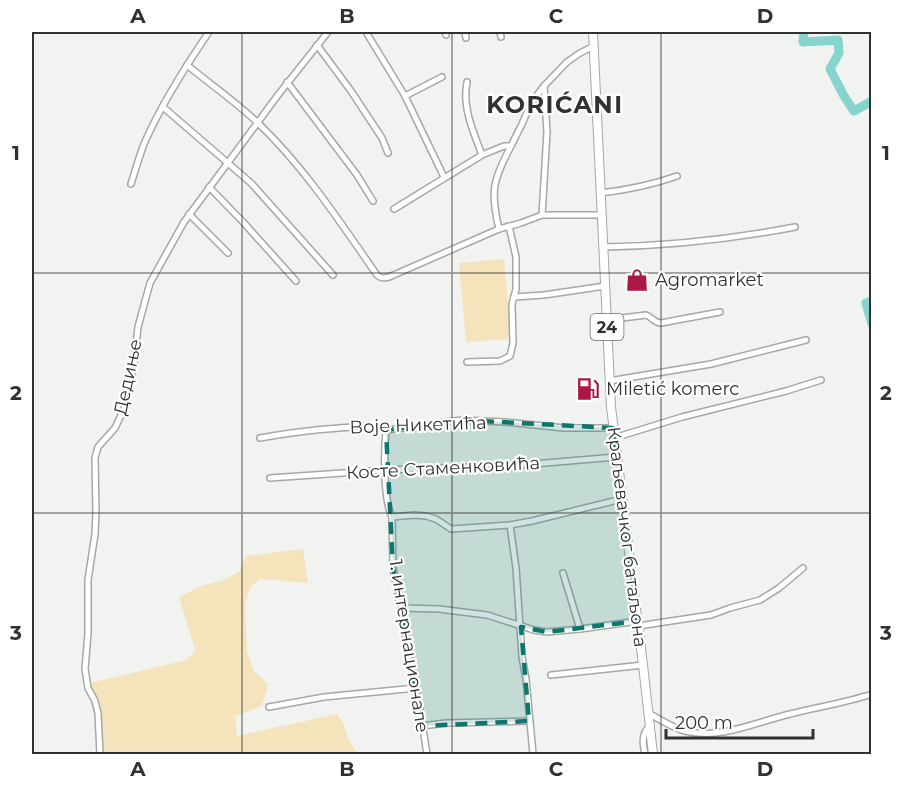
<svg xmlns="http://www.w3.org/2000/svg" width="903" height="786" font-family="Montserrat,sans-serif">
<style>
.green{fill:#f4e3bb}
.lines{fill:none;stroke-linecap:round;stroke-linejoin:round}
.river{stroke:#85d4cd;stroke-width:9}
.street-casing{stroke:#a5a8a4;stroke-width:8}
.primary-casing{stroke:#a5a8a4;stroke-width:10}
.street{stroke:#fff;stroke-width:5}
.primary{stroke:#fff;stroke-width:8}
.marked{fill:#0f766e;fill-opacity:0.2;stroke:#0f766e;stroke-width:4.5;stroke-dasharray:12 8;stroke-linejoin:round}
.grid{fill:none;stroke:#303130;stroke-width:1.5;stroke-opacity:0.55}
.labels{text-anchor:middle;stroke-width:4.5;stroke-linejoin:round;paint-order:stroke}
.shield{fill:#fff;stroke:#6e6f6e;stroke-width:1.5}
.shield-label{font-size:16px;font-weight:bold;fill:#303130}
.poi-label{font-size:18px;fill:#303130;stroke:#fff;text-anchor:start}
.street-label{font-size:18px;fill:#303130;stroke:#fff}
.district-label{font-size:24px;font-weight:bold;letter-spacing:1.5px;fill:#303130;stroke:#fff}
.neatline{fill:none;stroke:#303130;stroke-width:2}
.grid-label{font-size:20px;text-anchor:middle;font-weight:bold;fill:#303130}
</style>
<rect width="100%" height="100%" fill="#f0f3ef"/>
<g class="green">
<path d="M504,259L511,339L466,342L459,263Z"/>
<path d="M303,549L308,583L260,579L251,586L245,604L247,652L254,671L268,684L262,706L235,716L237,736L337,714L344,724L347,737L358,754H103L102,727L98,701L90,683L187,660L195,650L179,597L201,586L224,580L240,571L246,556Z"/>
</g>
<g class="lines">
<g class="river">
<path d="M804,32L803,42L838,40L839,53L830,69L844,96L854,111L872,101"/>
<path d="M872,301L866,303L872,324"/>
</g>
<g class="street-casing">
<g id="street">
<path d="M366,32L405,96L444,177"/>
<path d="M445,32L446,35"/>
<path d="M465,32L466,38"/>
<path d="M500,32L501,37"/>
<path d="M317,45L351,91L382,138L388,153"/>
<path d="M187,65C210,84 236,102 258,123C305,168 340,222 377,275C381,279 384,278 389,277L499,229L521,223L542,215H601"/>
<path d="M287,82L357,175L373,201"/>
<path d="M467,82C462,107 473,131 482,155"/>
<path d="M405,96L442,77"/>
<path d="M163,107L251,183L333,275"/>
<path d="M131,184C135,171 139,157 144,144C161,105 185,67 209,32"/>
<path d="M209,187L244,223L296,281"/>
<path d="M600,193C627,190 652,185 677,176"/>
<path d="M394,209L482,155L504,146H511L522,124L531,103L544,86L567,62L580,53L594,46"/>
<path d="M189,214L228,253"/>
<path d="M542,215L547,132L544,86"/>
<path d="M499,229C490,191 493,180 511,146"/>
<path d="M603,247C668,246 732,239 795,227"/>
<path d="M514,297L544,295L605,286"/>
<path d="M606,320L646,315C652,317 654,323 661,323L720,312"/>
<path d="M467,362L500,361L510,356L513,343L512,304L516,289V257L509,226"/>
<path d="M609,381L711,364L806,340"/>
<path d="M386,430C384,451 383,499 392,517L393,568L399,601L402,608L407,646L420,709L427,754"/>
<path d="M260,438C287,433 313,430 339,428C355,427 371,425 386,430L462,420L505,422L564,428H613"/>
<path d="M614,438L682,417L786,391L821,380"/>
<path d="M270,478L386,470L522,465L616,457"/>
<path d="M392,517L414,515L426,516L436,519L451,529L510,525L532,521L622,499"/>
<path d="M510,525L516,568L522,657L526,679L533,754"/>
<path d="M563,573L580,629"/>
<path d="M402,608L439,609L487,615L534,630L547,632L580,629L638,621"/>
<path d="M638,626L711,615L730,608L760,600L779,588L803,568"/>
<path d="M551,675L643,665"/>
<path d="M269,707L324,697L416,688"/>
<path d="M648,713C660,719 672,728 685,731C721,740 756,722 790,714C817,707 845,703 872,694"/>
<path d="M422,726L446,723L529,721"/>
<path d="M100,754L98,713L95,701L88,688L85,669L88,633V580L95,534L96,512L95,458L98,447L115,428L124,409L134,365L138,327L150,283L184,222L278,95L328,32"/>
<path d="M645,754C643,745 641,734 649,727"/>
</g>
</g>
<g class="primary-casing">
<path id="primary" d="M593,32L611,407L643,665L653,754"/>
</g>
<use href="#street" class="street"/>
<use href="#primary" class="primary"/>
</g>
<path class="marked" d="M462,420L613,428L638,621L547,632L521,627L529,721L422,726L393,568L386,430Z"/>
<path class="grid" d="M242,32V754M452,32V754M661,32V754M32,273H872M32,513H872"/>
<defs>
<g id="shop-bare" transform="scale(1.8)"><path d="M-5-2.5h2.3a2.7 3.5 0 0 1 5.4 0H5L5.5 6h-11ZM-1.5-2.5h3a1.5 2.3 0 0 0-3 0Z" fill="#ac1843" stroke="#fff" stroke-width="2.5" paint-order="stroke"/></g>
<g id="fuel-bare" transform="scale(1.8)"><path d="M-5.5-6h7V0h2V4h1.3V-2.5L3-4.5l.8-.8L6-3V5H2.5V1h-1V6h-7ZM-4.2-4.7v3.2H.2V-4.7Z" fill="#ac1843" stroke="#fff" stroke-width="2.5" paint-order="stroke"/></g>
</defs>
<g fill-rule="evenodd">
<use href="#shop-bare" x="637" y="280"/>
<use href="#fuel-bare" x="588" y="389"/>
</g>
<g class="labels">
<rect class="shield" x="590.5" y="314" width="33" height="26" rx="4.5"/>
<g class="shield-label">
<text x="607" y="333">24</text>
</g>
<g class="poi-label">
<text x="655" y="286">Agromarket</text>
<text x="606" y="395">Miletić komerc</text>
</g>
<g class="street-label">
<text transform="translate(128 377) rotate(-78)" y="6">Дедиње</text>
<text transform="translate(418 425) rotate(-2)" y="6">Воје Никетића</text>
<text transform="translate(443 468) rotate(-3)" y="6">Косте Стаменковића</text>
<text transform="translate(627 537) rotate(83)" y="6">Краљевачког батаљона</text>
<text transform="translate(409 646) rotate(81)" y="6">1. интернационале</text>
</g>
<g class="district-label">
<text x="555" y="113">KORIĆANI</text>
</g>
</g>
<rect width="903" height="786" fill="none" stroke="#ffffff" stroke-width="66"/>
<path d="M666 729v9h147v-9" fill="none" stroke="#303130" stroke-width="3"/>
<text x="675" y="729" font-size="18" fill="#303130" stroke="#ffffff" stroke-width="4.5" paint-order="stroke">200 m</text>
<rect x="33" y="33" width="837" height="720" class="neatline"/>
<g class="grid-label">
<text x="138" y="23">A</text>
<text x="347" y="23">B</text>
<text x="556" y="23">C</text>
<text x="765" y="23">D</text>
<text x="16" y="160">1</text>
<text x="886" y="160">1</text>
<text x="16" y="400">2</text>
<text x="886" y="400">2</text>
<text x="16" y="640">3</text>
<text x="886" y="640">3</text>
<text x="138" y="776">A</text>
<text x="347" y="776">B</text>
<text x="556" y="776">C</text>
<text x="765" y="776">D</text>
</g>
</svg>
